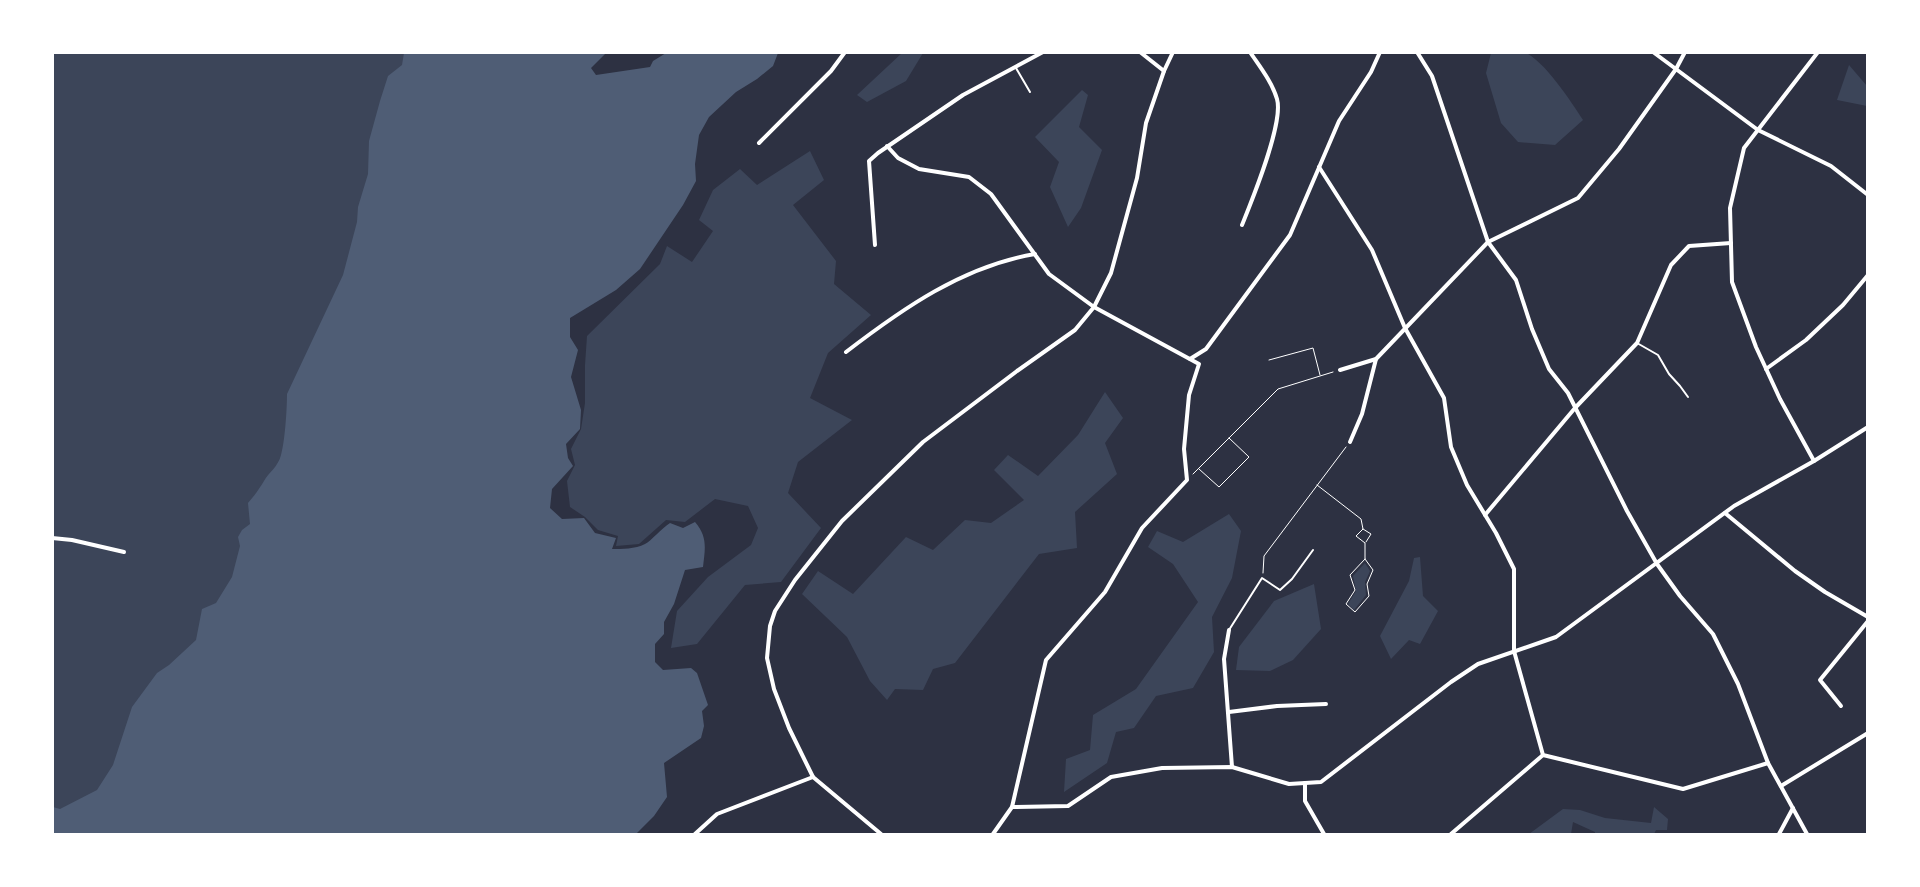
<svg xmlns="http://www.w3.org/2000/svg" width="1920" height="887" font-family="'DejaVu Sans',sans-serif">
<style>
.green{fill:#3c4559}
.water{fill:#4f5d75}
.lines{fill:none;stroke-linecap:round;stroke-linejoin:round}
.path{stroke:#fff;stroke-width:1}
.service{stroke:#fff;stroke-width:2}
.minor{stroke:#fff;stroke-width:4}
</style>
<rect width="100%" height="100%" fill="#2d3142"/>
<g class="green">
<path d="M56,52L463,53L332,834H53L52,55Z"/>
<path d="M902,53H923L906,81L867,102L857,95Z"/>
<path d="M1491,53C1501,52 1514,50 1523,52C1542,57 1572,103 1583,120L1555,145L1518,142L1501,123L1486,73Z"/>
<path d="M1849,65L1867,86V106L1837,100Z"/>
<path d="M1082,90L1088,95L1079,127L1102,150L1081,208L1068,227L1050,187L1059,162L1035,137Z"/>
<path d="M810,151L824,180L793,205L836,261L834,284L871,315L828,353L810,398L852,420L798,462L788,493L821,528L781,582L745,585L697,644L671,648L677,611L708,577L751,545L758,528L748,506L715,499L685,522L666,520L639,544L616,546L618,536L598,530L585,517L570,507L567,481L575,465L571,449L581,429L585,403V365L587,336L660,264L667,246L692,262L713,231L699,220L713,190L740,169L757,185Z"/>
<path d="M1105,392L1123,418L1105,443L1117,474L1075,512L1077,548L1039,554L955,663L933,669L923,690L895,689L887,700L870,681L847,637L802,594L818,571L853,594L906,537L933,550L965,520L991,523L1024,500L994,470L1008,455L1038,476L1078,435Z"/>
<path d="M1229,514L1241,531L1232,578L1212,617L1214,652L1193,688L1156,696L1134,728L1116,732L1107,763L1064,792L1066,759L1090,750L1093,715L1136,689L1198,602L1173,564L1148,547L1157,531L1183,542Z"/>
<path d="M1420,557L1423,596L1438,611L1420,644L1409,640L1391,659L1380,636L1409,581L1414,558Z"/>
<path d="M1365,563L1370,571L1365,582L1366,595L1354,610L1348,604L1356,591L1353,576Z"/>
<path d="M1314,584L1321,629L1293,660L1270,671L1236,670L1239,647L1274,601Z"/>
<path d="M1654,807L1668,819L1667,830H1656L1654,834H1595V832L1573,822L1571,834H1529L1563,809L1580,810L1605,818L1651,823Z"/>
</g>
<path class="water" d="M404,53H606L591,68L596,75L650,67L653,61L666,53H778L773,66L757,79L736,92L709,117L699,135L695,164L696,181L683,205L640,269L616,290L570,318V337L578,350L571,377L581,410L580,429L566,444L568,458L573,466L552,489L550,508L562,519L584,518L595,533L616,538L612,549C622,549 635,549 645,544C651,541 662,528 670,523L683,528L695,522C708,537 705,549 703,567L685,570L674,604L664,622V634L655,644V662L663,670L691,668L697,673L708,705L702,711L704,726L701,738L664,763L667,797L654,816L636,834H53V807L60,809L97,790L113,765L132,707L157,673L169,665L196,640L202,609L216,603L232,577L240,546L238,537L242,530L250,524L248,503C255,495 259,489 264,481C269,472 278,467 281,455C285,441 287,409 287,394L343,275L357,222L358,207L368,174L369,141L380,101L388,76L402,65Z"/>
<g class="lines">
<g class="path">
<path d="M1269,360L1313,348L1320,375"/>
<path d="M1199,469L1219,487L1249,457L1229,438"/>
<path d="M1193,474L1278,389L1333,372"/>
<path d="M1317,485L1361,519L1363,529L1356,536L1365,543V559L1373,570L1367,584L1369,596L1355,612L1346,604L1355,590L1350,575L1365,559"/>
<path d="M1363,529L1371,534L1366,542"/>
<path d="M1263,573L1264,556L1346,447"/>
</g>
<g class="service">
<path d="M1016,68L1030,92"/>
<path d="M1637,343L1658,355L1669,374L1680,386L1688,397"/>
<path d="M1229,630L1262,578L1280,590L1292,579L1313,550"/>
</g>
<g class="minor">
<path d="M1140,52L1164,71"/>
<path d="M1417,52L1432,76L1488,242L1516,280L1532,329L1549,369L1568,393L1627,511L1657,564L1680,596L1713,634L1738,684L1768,763L1807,834"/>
<path d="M1653,52L1758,130L1831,166L1868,195"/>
<path d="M759,143L831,71L845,52"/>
<path d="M887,146L898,158L919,169L969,177L991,194L1049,274L1094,307L1199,364L1189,395L1184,449L1187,480L1142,528L1105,592L1046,660L1012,807L993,834"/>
<path d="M1319,167L1372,250L1405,328L1444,398L1451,447L1467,485L1496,533L1514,569V651L1543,755L1683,789L1768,763"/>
<path d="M1242,225C1252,200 1284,123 1277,99C1272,82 1260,67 1250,52"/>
<path d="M875,245L869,161L878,153L963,95L1043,52"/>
<path d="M846,352C902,309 963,266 1035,254"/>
<path d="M1190,359L1206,349L1290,235L1339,121L1371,72L1380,52"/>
<path d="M1766,369L1806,340L1843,305L1868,275"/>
<path d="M1340,370L1376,359L1488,242L1578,198L1619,149L1676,69L1685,52"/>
<path d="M1350,442L1362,414L1376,359"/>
<path d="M1814,461L1780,399L1756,347L1732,282L1730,208L1744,148L1818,52"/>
<path d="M1725,513L1795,571L1825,592L1868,617"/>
<path d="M1485,515L1575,408L1637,343L1671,265L1689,246L1731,243"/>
<path d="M52,538L72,540L124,552"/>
<path d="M1229,630L1224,659L1232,767"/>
<path d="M1841,706L1820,680L1868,621"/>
<path d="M1229,712L1277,706L1326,704"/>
<path d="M1305,783V801L1324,834"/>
<path d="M1781,786L1868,733"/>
<path d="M1012,807L1068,806L1111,777L1162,768L1232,767L1289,784L1321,782L1451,682L1478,664L1556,637L1734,506L1814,461L1868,427"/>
<path d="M695,834L717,814L813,777"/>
<path d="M881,834L813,777L789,728L774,689L767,658L770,626L775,611L795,580L842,521L923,442L1017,371L1075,330L1094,307L1111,273L1137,178L1146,123L1164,71L1173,52"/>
<path d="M1451,834L1543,755"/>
<path d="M1779,834L1793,808"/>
</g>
</g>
<rect width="1920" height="887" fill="none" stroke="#ffffff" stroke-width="108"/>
</svg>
